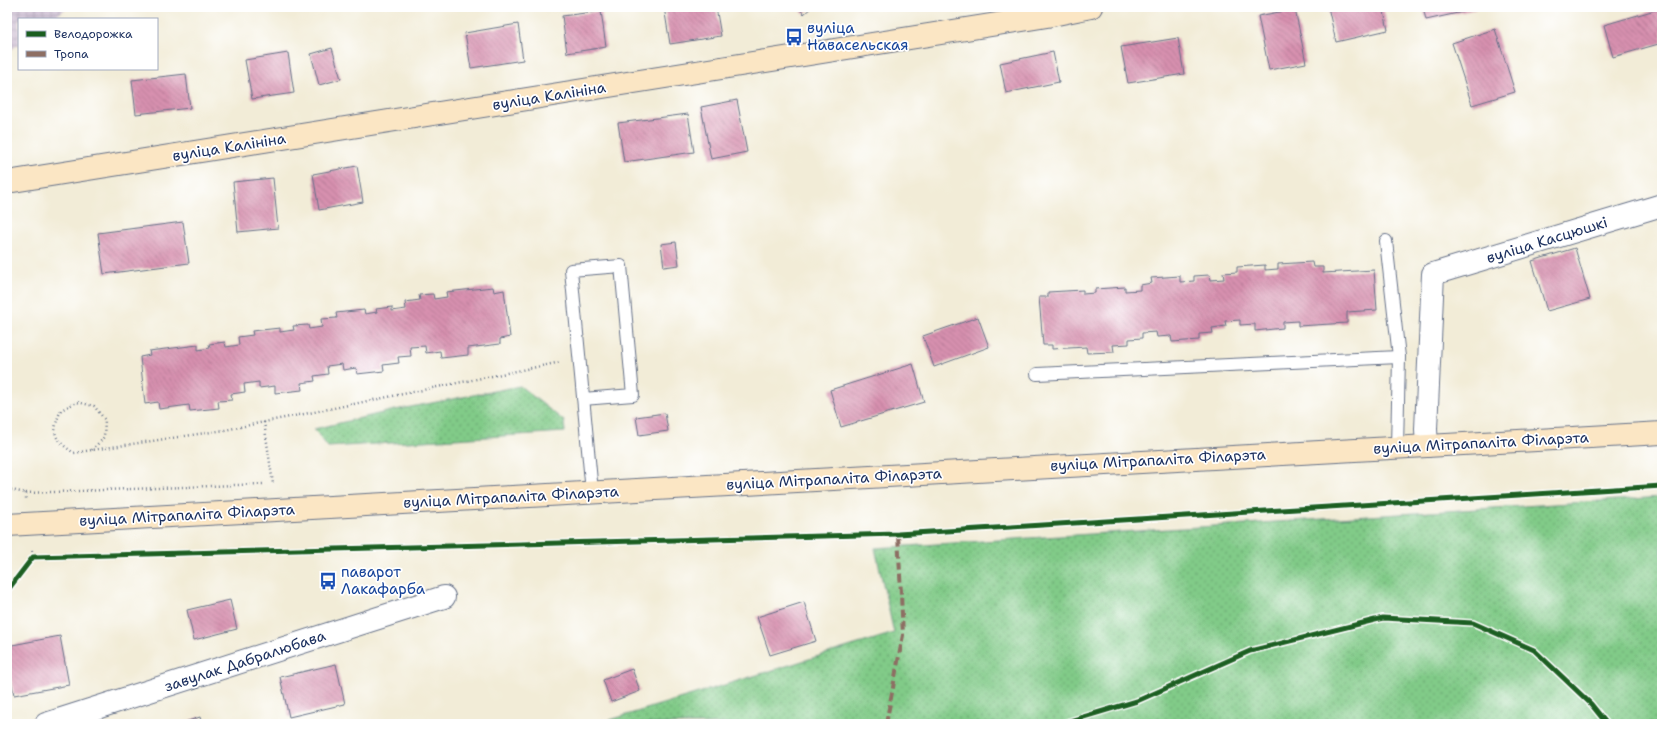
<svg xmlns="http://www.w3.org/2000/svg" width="1669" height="731" font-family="'Shantell Sans',sans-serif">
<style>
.industrial{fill:url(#industrial-grid)}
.park{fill:url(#park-dots);stroke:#4e7d73}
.building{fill:url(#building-back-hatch)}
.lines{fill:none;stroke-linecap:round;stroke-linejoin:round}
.lane-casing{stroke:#667188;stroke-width:14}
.street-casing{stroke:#667188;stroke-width:24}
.secondary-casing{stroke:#667188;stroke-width:24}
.path{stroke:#667188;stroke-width:2.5;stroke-dasharray:1 3;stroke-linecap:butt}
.lane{stroke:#fff;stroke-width:12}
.street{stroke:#fff;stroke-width:22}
.secondary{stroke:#fbe6c4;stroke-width:22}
.quiet{stroke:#8d6e63;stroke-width:4;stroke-dasharray:8 4;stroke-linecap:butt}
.cycleway-casing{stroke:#fff;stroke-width:8}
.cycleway{stroke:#1b5e20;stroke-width:5}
.labels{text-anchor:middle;stroke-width:3.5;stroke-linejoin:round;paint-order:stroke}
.transit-label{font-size:15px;fill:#164399;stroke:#fff;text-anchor:start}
.street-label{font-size:15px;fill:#1b2f5e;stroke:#fff}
</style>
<defs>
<pattern id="industrial-grid" width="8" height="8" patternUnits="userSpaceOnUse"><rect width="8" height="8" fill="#cdbed2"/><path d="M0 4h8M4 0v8" fill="none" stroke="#a69bae"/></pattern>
<pattern id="park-dots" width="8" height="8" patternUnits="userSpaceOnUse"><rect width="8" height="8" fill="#81cb88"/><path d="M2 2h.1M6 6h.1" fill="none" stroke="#69a572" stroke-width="1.8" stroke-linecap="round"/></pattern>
<pattern id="building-back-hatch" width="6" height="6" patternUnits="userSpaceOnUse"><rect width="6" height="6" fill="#d790af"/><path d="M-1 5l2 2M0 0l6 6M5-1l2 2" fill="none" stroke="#ae7692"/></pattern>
</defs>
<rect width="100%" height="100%" fill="#fff"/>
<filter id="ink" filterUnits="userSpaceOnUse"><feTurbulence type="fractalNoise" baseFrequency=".025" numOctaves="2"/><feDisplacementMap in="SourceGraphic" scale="8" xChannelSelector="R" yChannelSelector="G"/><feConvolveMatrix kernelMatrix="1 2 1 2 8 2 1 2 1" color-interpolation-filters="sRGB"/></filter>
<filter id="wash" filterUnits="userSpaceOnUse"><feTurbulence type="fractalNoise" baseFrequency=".012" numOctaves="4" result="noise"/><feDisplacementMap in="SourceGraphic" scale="16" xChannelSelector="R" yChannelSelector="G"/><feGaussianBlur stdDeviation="0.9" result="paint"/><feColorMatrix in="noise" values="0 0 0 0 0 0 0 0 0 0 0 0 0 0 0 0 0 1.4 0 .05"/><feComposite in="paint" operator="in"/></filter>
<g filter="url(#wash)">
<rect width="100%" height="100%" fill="#f2ecd7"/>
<path class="industrial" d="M7,7H68L52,19H19V44L7,53Z"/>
<g class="park">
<path d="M520,386L564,421L565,432L328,447L314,429L395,410Z"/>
<path d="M1662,497V724H597L894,633L875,548Z"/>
</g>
<g id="blocks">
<g class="building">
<path d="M664,7H716L721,36L670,44Z"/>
<path d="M798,7H812L804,14Z"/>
<path d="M1328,7H1383L1388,30L1336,42Z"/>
<path d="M1423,7H1476V9L1426,20Z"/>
<path d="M1662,8V43L1613,57L1604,25Z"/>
<path d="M1295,9L1306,63L1269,70L1258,16Z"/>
<path d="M601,11L606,47L567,53L562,16Z"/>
<path d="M518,24L523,60L471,68L465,33Z"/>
<path d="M1495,29L1515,92L1472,105L1452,43Z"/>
<path d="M1178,38L1184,74L1128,83L1121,47Z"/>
<path d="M332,48L341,79L319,85L311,54Z"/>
<path d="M1053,52L1059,82L1006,93L1000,63Z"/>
<path d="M288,53L294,93L252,99L245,60Z"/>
<path d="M186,74L190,108L136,114L132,80Z"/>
<path d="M737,100L747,152L711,159L701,107Z"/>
<path d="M688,114L694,152L624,162L618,123Z"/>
<path d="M357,166L363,202L319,210L313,174Z"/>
<path d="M273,178L278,228L238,232L233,182Z"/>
<path d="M183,222L189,263L104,274L98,233Z"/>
<path d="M676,242L679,265L664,267L661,244Z"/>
<path d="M1575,248L1590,299L1547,311L1532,261Z"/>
<path d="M1312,262L1313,267H1323V273L1374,270L1377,310L1347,312V323L1298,326V321L1283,322V328L1255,331V324L1240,325V320L1225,321L1226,326L1212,328L1213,333L1199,334V340L1172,342L1171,336L1157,337L1156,332L1142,333V338L1129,339V344L1113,345L1114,352L1087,353L1086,347L1052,349V345H1043L1039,297H1048V292L1083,290V294L1095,293V289L1125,287V291L1140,290V285L1152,283L1151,278L1180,276V282L1194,281V276L1209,275L1210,280L1224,279L1223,273L1237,272V267L1265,265V270L1278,269V264Z"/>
<path d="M493,287L494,292L504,290L510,337L500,339V344L468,348V355L441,358L440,351L426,353L425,346L410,347L411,356L398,357L399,363L383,365L384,371L357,374L356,368L343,370L342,364L327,366L328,374L314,376L315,381L301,383L302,390L275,393V386L259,388V382L244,384L245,392L231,394L232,400L218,401L219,408L190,411L189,405L159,409L158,402L145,404L140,357L150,355L149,351L198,345V350L210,348L209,344L225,342L226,347L239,345L238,337L253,335L252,331L280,328V332L294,330L293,326L308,325L309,329L322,327L321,319L337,318L336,313L364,310L365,314L377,312L376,309L392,307V311L406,309L405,302L420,300L419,295L433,294L434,299L447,297L446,292Z"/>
<path d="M978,317L989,347L934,367L923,336Z"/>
<path d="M913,364L924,402L841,427L830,390Z"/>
<path d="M665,413L668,431L639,435L636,417Z"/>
<path d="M230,600L237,629L194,640L187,610Z"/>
<path d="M804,602L816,641L770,655L757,617Z"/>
<path d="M60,636L69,685L14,695L7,661V646Z"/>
<path d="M336,664L345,704L289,717L280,677Z"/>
<path d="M632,669L640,691L611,702L603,680Z"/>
<path d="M200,717L202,724H179Z"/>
</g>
</g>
</g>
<g filter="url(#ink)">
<use href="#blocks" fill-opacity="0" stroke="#667188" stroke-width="1"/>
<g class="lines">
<g class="lane-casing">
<g id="lane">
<path d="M1386,241L1399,357L1397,447"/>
<path d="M1037,374L1399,357"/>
<path d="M583,399L633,395L621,266L571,270L592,492"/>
</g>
</g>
<g class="street-casing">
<g id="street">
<path d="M1427,446L1426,429L1433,274L1662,205"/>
<path d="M46,724L444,597"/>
</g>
</g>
<g class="secondary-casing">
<g id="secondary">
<path d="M7,182L1047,16L1091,7"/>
<path d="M7,525L1662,433"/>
</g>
</g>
<g class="path">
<path d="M264,422L273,484"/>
<path d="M92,450L104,437L105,420L94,406L77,402L61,410C51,433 53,439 74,453L92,450L225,430L561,362"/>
<path d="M7,489L26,493V499"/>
<path d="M26,493L263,484"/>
<path d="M33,557L898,534L1662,486"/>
<path d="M7,591L33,557L32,548"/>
</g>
<use href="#lane" class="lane"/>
<use href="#street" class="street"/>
<use href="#secondary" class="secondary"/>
<path class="quiet" d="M886,724L903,635L898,534"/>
<g class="cycleway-casing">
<g id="cycleway">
<path d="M7,591L33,557L898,534L1662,486"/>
<path d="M1060,724L1137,701L1250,651L1383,618L1473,623L1534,650L1591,704L1607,724"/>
</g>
</g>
<use href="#cycleway" class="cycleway"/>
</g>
</g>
<defs>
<g id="bus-bare" transform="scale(1.38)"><path d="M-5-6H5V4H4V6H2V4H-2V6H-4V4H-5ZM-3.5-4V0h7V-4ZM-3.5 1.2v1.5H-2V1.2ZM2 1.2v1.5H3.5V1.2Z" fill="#1a4fb4" stroke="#fff" stroke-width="2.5" paint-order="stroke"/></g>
</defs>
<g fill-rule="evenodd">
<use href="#bus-bare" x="794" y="37"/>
<use href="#bus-bare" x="328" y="581"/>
</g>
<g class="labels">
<g class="transit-label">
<text x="807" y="33">вуліца<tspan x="807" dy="17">Навасельская</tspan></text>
<text x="341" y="577">паварот<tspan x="341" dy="17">Лакафарба</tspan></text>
</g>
<g class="street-label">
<text transform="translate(549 96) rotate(-9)" y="5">вуліца Калініна</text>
<text transform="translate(229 147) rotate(-9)" y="5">вуліца Калініна</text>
<text transform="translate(1547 240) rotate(-17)" y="5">вуліца Касцюшкі</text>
<text transform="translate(1481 443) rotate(-3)" y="5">вуліца Мітрапаліта Філарэта</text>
<text transform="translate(1158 460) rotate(-3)" y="5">вуліца Мітрапаліта Філарэта</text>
<text transform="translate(834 479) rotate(-3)" y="5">вуліца Мітрапаліта Філарэта</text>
<text transform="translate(511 497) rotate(-3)" y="5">вуліца Мітрапаліта Філарэта</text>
<text transform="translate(187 515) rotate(-3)" y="5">вуліца Мітрапаліта Філарэта</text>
<text transform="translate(245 661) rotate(-18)" y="5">завулак Дабралюбава</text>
</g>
</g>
<rect width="1669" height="731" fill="none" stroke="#fff" stroke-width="24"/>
<rect x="18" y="18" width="140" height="52" fill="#ffffff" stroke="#a4acbf"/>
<rect x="26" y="31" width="20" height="6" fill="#1b5e20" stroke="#a4acbf"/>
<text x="54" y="38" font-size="12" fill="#1b2f5e">Велодорожка</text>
<rect x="26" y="51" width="20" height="6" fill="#8d6e63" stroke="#a4acbf"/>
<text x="54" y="58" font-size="12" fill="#1b2f5e">Тропа</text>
</svg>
